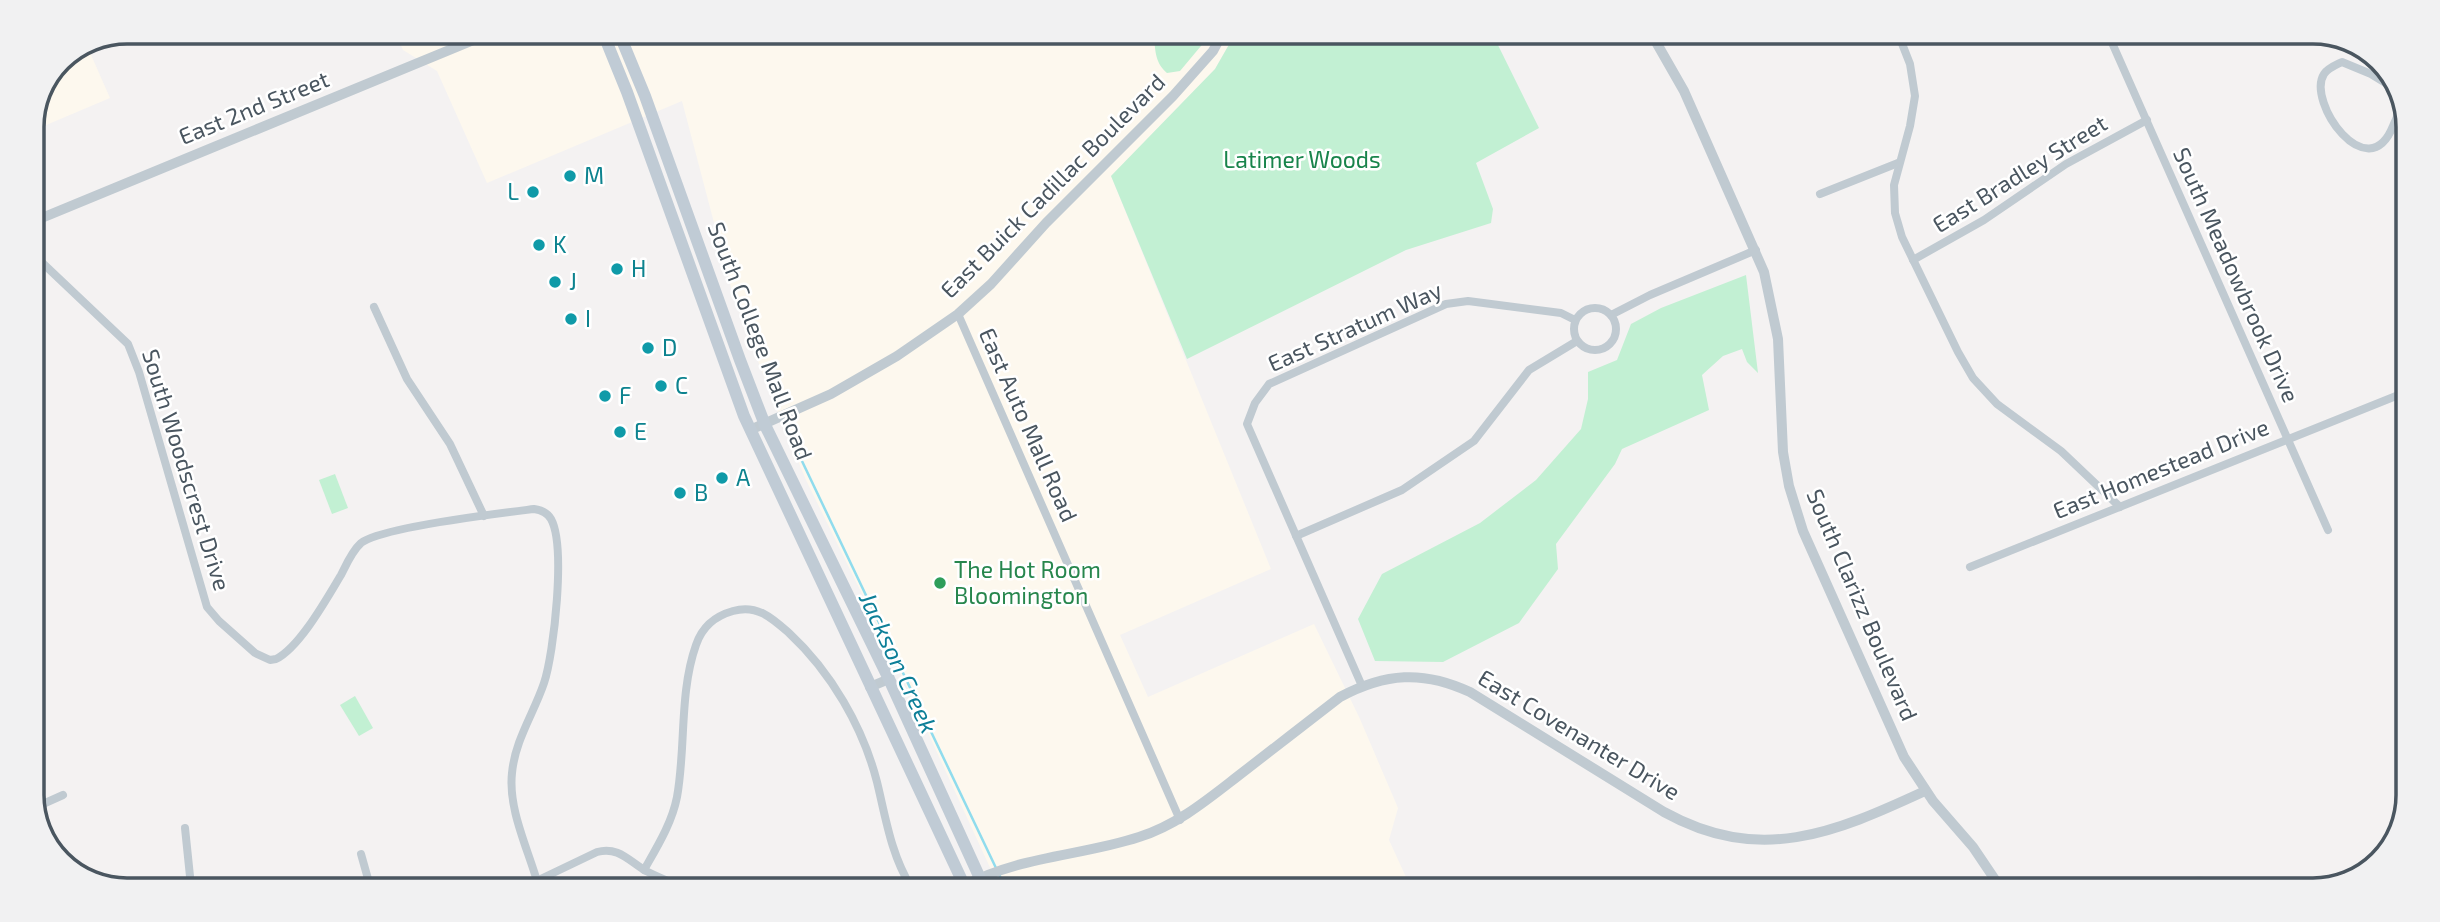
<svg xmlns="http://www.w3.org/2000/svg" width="2440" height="922" font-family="'Exo 2',sans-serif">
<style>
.commercial{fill:#fdf8ee}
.green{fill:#c2f0d3}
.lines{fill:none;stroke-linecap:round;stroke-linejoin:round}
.stream{stroke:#90dced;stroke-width:2.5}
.minor{stroke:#c0cad1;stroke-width:8}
.tertiary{stroke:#c0cad1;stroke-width:10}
.secondary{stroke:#c0cbd5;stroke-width:12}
.culture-dot{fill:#0f9aa8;stroke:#fff;stroke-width:2.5}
.leisure-dot{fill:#2e9e5b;stroke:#fff;stroke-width:2.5}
.labels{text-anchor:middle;stroke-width:5;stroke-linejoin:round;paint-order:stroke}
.street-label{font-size:23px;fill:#4a5660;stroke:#fff}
.park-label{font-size:23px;fill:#18844b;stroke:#fff}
.culture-label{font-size:23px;fill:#0d838f;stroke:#fff;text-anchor:start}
.leisure-label{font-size:23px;fill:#27864d;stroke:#fff;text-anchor:start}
.water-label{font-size:24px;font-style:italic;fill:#0d7f98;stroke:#fff}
.rim{fill:none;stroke:#4a5660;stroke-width:3.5}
</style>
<rect width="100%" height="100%" fill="#f4f2f2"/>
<g class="commercial">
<path d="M395,32L1235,34L1215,69L1111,176L1271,569L1120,635L1148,697L1314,624L1360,719L1398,808L1389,840L1411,888L999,887L894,659L806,480L772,398L733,295L682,101L487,183L437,71L403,50Z"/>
<path d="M88,48L110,98L32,131V121L60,59Z"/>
</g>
<g class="green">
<path d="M1154,34H1211L1180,71L1167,73C1155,63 1155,50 1154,34Z"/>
<path d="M1235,34L1493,35L1539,128L1476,163L1493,209L1491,223L1406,250L1187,359L1111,176L1215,69Z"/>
<path d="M1746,275L1758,373L1747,362L1742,349L1723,356L1702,375L1709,410L1622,449L1615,464L1556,544L1558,569L1519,623L1443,662L1375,661L1358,619L1382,574L1480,523L1536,480L1581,429L1588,399V372L1617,360L1631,324L1661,308Z"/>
<path d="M335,474L348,508L332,514L319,480Z"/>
<path d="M355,696L373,728L359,736L340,705Z"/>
</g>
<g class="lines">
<g class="stream">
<path d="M791,438L996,868"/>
<path d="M999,874L1004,887"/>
</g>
<g class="minor">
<path d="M1899,36L1910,64L1915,96L1910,126L1894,185L1895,213L1902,237L1958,352L1973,378L1997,404L2061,451L2120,507"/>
<path d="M2109,36L2328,530"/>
<path d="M2397,90L2371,74L2342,62C2336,65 2328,68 2324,74C2306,102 2368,189 2393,126C2397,117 2401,109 2400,100"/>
<path d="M1820,194L1898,163"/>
<path d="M32,253L128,344L139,372L207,607L219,621L255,653L270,660L276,659C300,647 327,598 341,575C346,565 352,551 361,543C381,527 502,513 534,509C541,510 547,512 551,519C566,546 554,653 544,683C534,713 515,740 512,773C508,808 527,847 537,881"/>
<path d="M1913,260L1984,220L2066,164L2147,120"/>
<path d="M374,307L407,379L450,444L484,516"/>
<circle cx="1595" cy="329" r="21"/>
<path d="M958,314L1180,820"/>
<path d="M1611,315L1650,295L1756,250"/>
<path d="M1296,536L1402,490L1474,441L1529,370L1577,341"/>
<path d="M1970,567L2406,392"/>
<path d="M1362,686L1247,424L1255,403L1269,384L1446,304L1468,301L1561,313L1575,320"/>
<path d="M34,808L63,795"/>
<path d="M185,828L191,886"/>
<path d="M361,854L370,886"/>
<path d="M644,870C657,847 672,823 677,797C686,748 679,693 696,645C702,627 715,616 733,611C757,604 772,618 789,633C831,672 863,727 877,782C886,819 891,854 911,887"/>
<path d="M526,886L597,852C618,846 629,861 646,871C658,877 670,882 682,887"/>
<path d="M2151,890C2197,874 2217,882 2262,890"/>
</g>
<g class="tertiary">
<path d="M1652,35L1684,91L1764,272L1778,339L1783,452L1789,486L1803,531L1904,757L1933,801L1973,847L2002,890"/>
<path d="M32,222L493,32"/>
<path d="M750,430L831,394L897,356L958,314L991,284L1046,223L1173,96L1213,51L1222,34"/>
<path d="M870,687L889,679"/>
<path d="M964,886C1019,856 1081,856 1139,837C1177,825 1207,800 1238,776C1272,750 1306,723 1340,697C1385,673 1423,670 1470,692L1664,812C1760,865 1834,833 1925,791"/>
</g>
<g class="secondary">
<path d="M603,33L627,92L744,416L965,887"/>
<path d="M619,33L645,96L740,360L765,425L889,679L984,887"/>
</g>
</g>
<g class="culture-dot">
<circle cx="570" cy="176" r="7"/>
<circle cx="533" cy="192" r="7"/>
<circle cx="539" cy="245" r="7"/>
<circle cx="617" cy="269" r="7"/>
<circle cx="555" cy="282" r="7"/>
<circle cx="571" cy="319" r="7"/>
<circle cx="648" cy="348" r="7"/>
<circle cx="661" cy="386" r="7"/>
<circle cx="605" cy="396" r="7"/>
<circle cx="620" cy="432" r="7"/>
<circle cx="722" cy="478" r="7"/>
<circle cx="680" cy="493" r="7"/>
</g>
<circle class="leisure-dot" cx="940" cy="583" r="7"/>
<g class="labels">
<g class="street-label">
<text transform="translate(254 108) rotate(-22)" y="8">East 2nd Street</text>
<text transform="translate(2020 174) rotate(-32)" y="8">East Bradley Street</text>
<text transform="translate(1053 186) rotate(-45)" y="8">East Buick Cadillac Boulevard</text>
<text transform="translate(2236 275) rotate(66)" y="8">South Meadowbrook Drive</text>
<text transform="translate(1355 327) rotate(-24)" y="8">East Stratum Way</text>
<text transform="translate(760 341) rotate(69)" y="8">South College Mall Road</text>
<text transform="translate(1028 425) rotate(66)" y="8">East Auto Mall Road</text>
<text transform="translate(2161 469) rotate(-22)" y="8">East Homestead Drive</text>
<text transform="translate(186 470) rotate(73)" y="8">South Woodscrest Drive</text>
<text transform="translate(1862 605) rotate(67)" y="8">South Clarizz Boulevard</text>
<text transform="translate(1579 735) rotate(31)" y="8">East Covenanter Drive</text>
</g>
<g class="park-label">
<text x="1302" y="168">Latimer Woods</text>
</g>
<g class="culture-label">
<text x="584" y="184">M</text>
<text x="519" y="200" text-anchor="end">L</text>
<text x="553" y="253">K</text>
<text x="631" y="277">H</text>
<text x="569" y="290">J</text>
<text x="585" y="327">I</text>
<text x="662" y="356">D</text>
<text x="675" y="394">C</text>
<text x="619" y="404">F</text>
<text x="634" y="440">E</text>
<text x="736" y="486">A</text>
<text x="694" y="501">B</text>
</g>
<g class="leisure-label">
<text x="954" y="578">The Hot Room<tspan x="954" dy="26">Bloomington</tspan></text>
</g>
<g class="water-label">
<text transform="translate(898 663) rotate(65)" y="8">Jackson Creek</text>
</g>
</g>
<path d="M0 0H2440V922H0ZM127 44H2313A83 83 0 0 1 2396 127V795A83 83 0 0 1 2313 878H127A83 83 0 0 1 44 795V127A83 83 0 0 1 127 44Z" fill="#f1f1f2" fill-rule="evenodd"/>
<path class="rim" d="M127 44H2313A83 83 0 0 1 2396 127V795A83 83 0 0 1 2313 878H127A83 83 0 0 1 44 795V127A83 83 0 0 1 127 44Z"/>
</svg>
